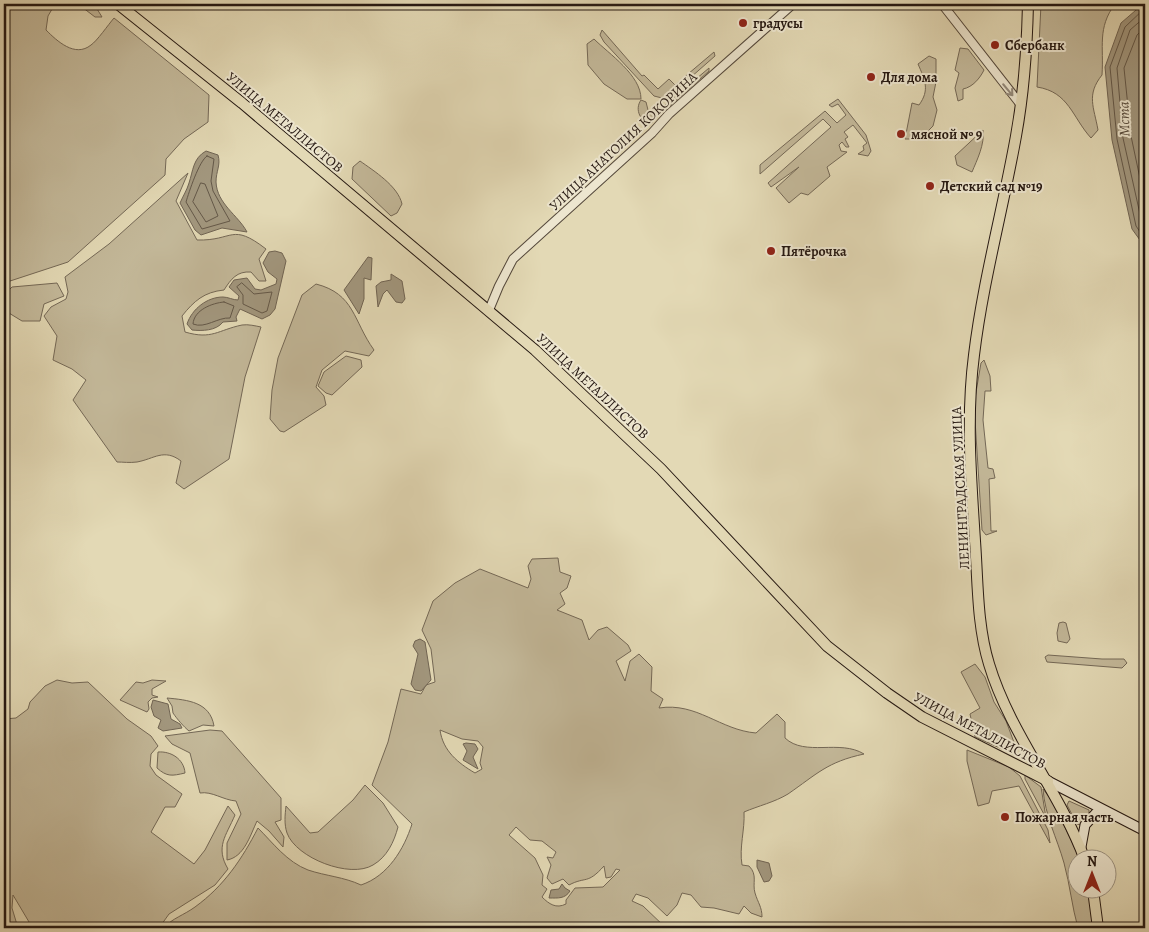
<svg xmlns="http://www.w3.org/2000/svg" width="1149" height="932" font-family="Alegreya,serif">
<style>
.green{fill:#c3b899;stroke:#746856;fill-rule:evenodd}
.water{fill:#a2977e;stroke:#706453}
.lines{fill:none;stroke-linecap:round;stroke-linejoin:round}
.shore{stroke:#645848;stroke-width:1}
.tertiary-casing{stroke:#54483b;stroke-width:10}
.secondary-casing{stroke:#251812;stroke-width:11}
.primary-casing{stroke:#251812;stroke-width:12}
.tertiary{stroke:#ede6cf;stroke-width:8}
.secondary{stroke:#ede6cf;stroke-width:9}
.primary{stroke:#e3d9b5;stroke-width:10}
.oneway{stroke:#93897a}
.poi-dot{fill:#8f2418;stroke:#ede6cf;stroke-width:2}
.labels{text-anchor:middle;stroke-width:4;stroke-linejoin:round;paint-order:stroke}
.poi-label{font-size:14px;font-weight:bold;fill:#251812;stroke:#ede6cf;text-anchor:start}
.street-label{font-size:14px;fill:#251812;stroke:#ede6cf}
.water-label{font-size:15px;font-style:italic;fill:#574b3d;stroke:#ede6cf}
</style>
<rect width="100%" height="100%" fill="#e3d9b5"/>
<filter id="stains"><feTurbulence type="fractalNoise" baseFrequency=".004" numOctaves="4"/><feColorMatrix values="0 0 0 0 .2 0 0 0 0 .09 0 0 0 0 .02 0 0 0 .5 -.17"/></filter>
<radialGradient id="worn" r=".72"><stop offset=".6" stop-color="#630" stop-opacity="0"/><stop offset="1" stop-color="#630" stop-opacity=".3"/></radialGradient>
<g class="green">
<path d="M4,4H55L48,16L46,30C57,41 75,58 91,45C97,41 108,25 114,18L209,95L208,122L184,139L166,159L165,175L68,262L4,283Z"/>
<path d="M78,4H94L102,17H95Z"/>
<path d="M1041,4H1115C1097,28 1104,47 1102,75C1086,95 1094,107 1098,130L1091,138C1072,117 1069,92 1037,87Z"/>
<path d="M602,30L642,76L644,75L658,89L669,79L675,85L714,52L715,56L666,99L654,96L604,42L600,35Z"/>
<path d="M594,39C609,54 641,75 641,99H627L604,84L588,65L587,44Z"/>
<path d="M960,48L968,49L984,70C980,78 973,87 963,89V99L958,101L955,88L959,73L955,70Z"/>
<path d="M929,56L936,59V82L933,97L937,110L933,126L920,139H905L912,103L919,105C930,90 925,80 918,64Z"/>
<path d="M709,68V71L663,112L658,111Z"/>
<path d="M838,99L866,135L871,151L868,156L858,154L864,150L863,146L867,143L853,125L844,132L848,137L845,139L849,147H846L842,142L839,145L841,151L847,152L827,167L830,176L808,195L801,193L789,203L776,188L799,167L771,187L768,183L831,127L823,119L760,174V165L825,111L837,123L846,115L838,104L832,107L829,105Z"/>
<path d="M641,100L646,102L648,110L655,117L651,124C641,122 634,110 641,100Z"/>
<path d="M983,130C985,144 977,160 972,172L957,165L955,156Z"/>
<path d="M360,161C374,171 398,186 402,204L397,213L391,216L352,179L353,167Z"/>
<path d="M188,173L176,201L197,240C234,241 231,222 266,249L259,259L266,281H259L251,272C237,271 231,279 224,290C204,292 194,301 182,316L185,332C212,340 218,330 242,325C248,324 256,326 261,327L245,377L229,459L184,489L176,483L181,461C164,448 154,459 137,462C130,463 123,462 117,462L73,400L86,380L72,369L53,360L57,336L44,316L51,307L66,299L68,292L65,277L109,244Z"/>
<path d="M57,283L64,296L44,304L40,321H22L4,310V295L12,287Z"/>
<path d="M316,284C355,294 353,321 374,350L369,356L345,351L322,370L316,387L324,396L326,405L284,432L280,431L270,419L272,390L278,358L302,295Z"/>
<path d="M346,356L361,360L362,367L332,395L326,393L318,386L324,372Z"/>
<path d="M984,360L990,376L991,391H985L983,420L988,468L993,469L995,478L989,479L991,531H997L986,535L982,530L974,404L981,363Z"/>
<path d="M558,558L560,572L571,576L567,588L560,593L565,604L557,610L582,620L589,640L598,630L607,627L628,645L631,651L616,661L625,681L630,661L639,654L652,667L651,691L663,699L659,708C697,702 720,730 756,733L777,714L785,722V738C805,757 840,739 864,754C827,762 817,774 788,794C775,802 758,806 744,812C745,830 739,847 742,865L749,866C758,875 752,883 755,893C758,903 762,907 762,917L751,913L744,906L739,914L714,908L701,907L691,895L682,893L677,905L667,916L648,898L636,894L632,901L643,906L666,928H163C173,918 184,915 195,907C224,886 242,859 258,828C273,843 287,862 308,870C326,876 344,877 361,885C388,876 404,849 412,824L372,785L388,742L401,689L421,694L426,685L435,682L431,649L422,630L433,601L455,583L480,569L528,588L531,579L528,566L532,559ZM440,730L462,739L478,741L483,747L480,763L482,769L475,773C458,763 443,751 440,730ZM516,827L530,840L542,841L556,852L553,858L547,857L551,865L547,878L552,884L563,879L569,885C586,876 587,885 604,866L606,878L611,877L616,869L620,870L603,887L575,888L566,900V904C556,909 549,904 542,897L547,889L542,885L543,875L535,858L509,835Z"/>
<path d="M1063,622L1066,623L1070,639L1067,643L1058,641L1057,633L1059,623Z"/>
<path d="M1048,655L1102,659H1124L1127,663L1122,668L1047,662L1045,657Z"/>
<path d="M975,664L985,677L994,702L1006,721L1015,745L1009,752L975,737L970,714L980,708L961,672Z"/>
<path d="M57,680L72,683L88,682L127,719L151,736L158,746L151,754L150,766L156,775L182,794L175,807H165L151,832L194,864L205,850L228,806L235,815C226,836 215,847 228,869L215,885L169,914L159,928L32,927L13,895L12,908L18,928H4V719L16,718L28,709L30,702L45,686Z"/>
<path d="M152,680L166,681L152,689V695L158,697L152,698L148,702L149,709L147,712L120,700L136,682L143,683Z"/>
<path d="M167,698C188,700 210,702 214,726L203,725L189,731C184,727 177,719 173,713L172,706Z"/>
<path d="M210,730L222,731L281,798V820L275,822L284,837L283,847L269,831L257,821C250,836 244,857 227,860V843L241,814L236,801C223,800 212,791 200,793L190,753L172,744L165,736Z"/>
<path d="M967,750L1009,767L1020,776L1048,830L1050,843L1019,786L992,791L989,803L978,806L967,761Z"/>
<path d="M158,752C171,751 184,759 185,773C172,776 167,777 157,768Z"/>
<path d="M1025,775L1041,787L1046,818L1025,779Z"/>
<path d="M365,785L383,803L398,827C394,842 387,857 373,865C350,879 296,858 287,833C284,824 285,815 286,806L310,833L318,832L353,800Z"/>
<path d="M1043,789L1053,802L1080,859L1076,860V890H1090L1092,928H1078C1072,907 1070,885 1064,863C1057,838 1045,816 1043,789Z"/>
<path d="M1069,801L1089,810V815L1081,825L1077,824L1067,805Z"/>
</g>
<g class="water">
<path d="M1143,4H1145V247L1132,229L1112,140L1105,67L1121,23Z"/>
<path d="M206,151L218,155C221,165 216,171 216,182C217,204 238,215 247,232L222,228L201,235L195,230L180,203C183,196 187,190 189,183C193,171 193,158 206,151Z"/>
<path d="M275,251L282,253L286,261L275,309L270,315L262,319L240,309L236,317L237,321L223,322C216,331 202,331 192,330L187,324C192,309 207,297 223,297C228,297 233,300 238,300L239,296L229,287L234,280L247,278L255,289L261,290L276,284L277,279L268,272L263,263L269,252Z"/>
<path d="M368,257L372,258L371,280L364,278V299L359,314L344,290Z"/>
<path d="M391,274L402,281L405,299L402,303L396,302L387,290L383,294L378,307L376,286L381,282L391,280Z"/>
<path d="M420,639L425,642L431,680L421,691L415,690L411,684L418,654L413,646L415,641Z"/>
<path d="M153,700L168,704L171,719L180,724L182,728L163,731L158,728L161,720L154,716L151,707Z"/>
<path d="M466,743L475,744L478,749L473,757L478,769L463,760L467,751L463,744Z"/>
<path d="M757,860L769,863L772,876L769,881L764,882L757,867Z"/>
<path d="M562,884L565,888L570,891C565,899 558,898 549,898L551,890L559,889Z"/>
</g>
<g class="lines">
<g class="shore">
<path d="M1145,8L1125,27L1110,67L1117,139L1136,226L1145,239"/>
<path d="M1145,17L1130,30L1117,68L1123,138L1142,223L1145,228"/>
<path d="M1145,27L1137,35L1124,68L1131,136L1145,202"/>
<path d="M207,156L214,159L211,181L213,191L230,221L202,229L186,202C189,192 199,161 207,156Z"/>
<path d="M201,183L205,184L218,216L206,222L193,202Z"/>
<path d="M242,283L254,294L272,292L267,311L262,313L243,304V295L237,287Z"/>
<path d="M224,302L234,306L230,318C218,317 205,329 193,324C194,310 212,303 224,302Z"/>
</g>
<g class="tertiary-casing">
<g id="tertiary">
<path d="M942,4L1021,105"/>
<path d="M489,310L499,286L513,259L652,133L669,114L793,4"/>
</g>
</g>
<g class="secondary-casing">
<g id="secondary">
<path d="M1048,781L1145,831"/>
<path d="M1081,847L1085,825L1096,813H1108"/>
</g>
</g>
<g class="primary-casing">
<g id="primary">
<path d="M118,4L242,103L535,350L661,469L827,646L887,693L922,717L1048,781"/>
<path d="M1028,4C1027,49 1024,92 1016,136C1003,209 983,281 974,355C966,417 971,478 975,541C978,582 977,625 989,664C1010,734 1060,792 1085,860"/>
<path d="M1093,890L1098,928"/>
</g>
</g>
<use href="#tertiary" class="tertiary"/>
<use href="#secondary" class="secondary"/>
<use href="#primary" class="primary"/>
</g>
<defs><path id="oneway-shaft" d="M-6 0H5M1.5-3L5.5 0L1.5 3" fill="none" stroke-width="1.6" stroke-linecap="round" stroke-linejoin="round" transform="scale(1.25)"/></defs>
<use class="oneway" href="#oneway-shaft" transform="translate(1008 90) rotate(50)"/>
<g class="poi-dot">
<circle cx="743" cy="23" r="5"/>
<circle cx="995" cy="45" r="5"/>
<circle cx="871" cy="77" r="5"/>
<circle cx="901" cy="134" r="5"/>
<circle cx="930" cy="186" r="5"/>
<circle cx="771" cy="251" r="5"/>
<circle cx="1005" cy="817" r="5"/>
</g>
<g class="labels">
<g class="poi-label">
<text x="753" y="28">градусы</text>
<text x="1005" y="50">Сбербанк</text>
<text x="881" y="82">Для дома</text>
<text x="911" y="139">мясной № 9</text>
<text x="940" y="191">Детский сад №19</text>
<text x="781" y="256">Пятёрочка</text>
<text x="1015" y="822">Пожарная часть</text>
</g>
<g class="street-label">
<text transform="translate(285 122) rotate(40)" y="5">УЛИЦА МЕТАЛЛИСТОВ</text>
<text transform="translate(623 141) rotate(-43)" y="5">УЛИЦА АНАТОЛИЯ КОКОРИНА</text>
<text transform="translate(593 386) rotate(43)" y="5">УЛИЦА МЕТАЛЛИСТОВ</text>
<text transform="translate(960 488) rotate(-93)" y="5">ЛЕНИНГРАДСКАЯ УЛИЦА</text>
<text transform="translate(980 730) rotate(28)" y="5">УЛИЦА МЕТАЛЛИСТОВ</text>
</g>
<g class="water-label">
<text transform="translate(1124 119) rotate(-92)" y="5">Мста</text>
</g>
</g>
<rect width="1149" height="932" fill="none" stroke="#e3d9b5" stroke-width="20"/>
<rect x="5" y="5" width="1139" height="922" fill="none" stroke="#251812" stroke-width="2.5"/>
<rect x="10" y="10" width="1129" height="912" fill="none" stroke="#251812"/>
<g transform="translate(1092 874)"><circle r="24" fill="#ede6cf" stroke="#9d9483"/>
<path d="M0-4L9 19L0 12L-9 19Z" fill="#8f2418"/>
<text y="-8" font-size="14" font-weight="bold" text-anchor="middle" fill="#251812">N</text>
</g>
<rect width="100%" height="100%" filter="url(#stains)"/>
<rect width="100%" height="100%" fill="url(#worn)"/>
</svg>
